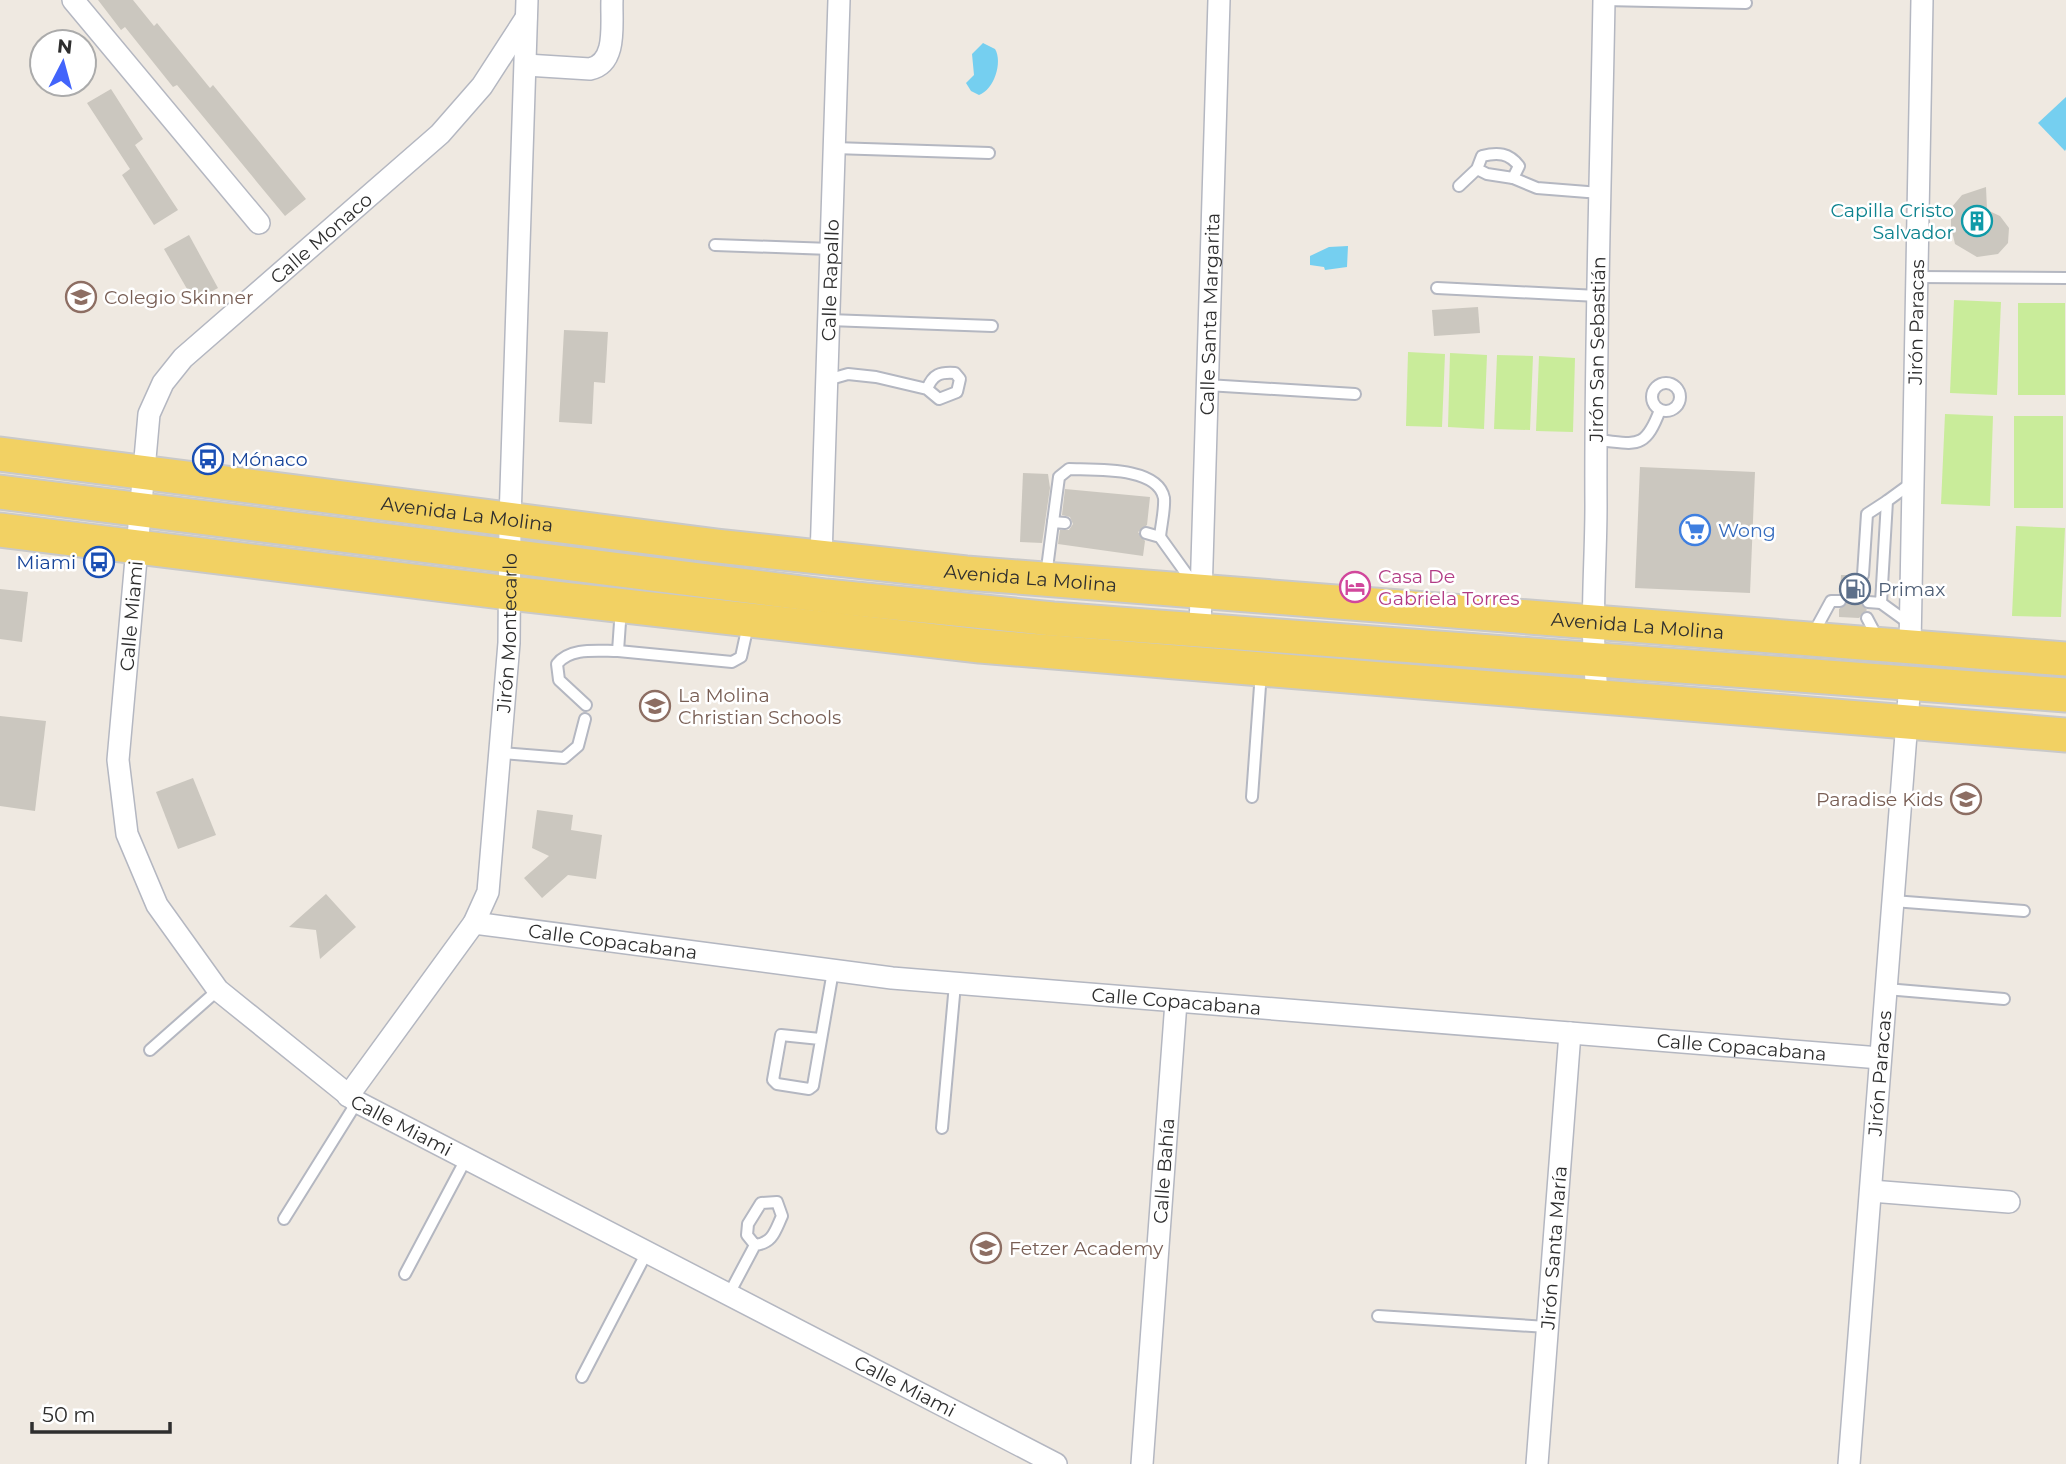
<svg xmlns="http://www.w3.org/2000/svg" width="2066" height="1464" font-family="Montserrat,sans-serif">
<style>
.pitch{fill:#c9ec9a}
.water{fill:#75cff0}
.building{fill:#cbc7bf}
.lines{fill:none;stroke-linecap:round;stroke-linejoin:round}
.lane-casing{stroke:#b4b7c1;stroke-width:14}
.street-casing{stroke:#b4b7c1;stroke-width:24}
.primary-casing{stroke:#c9c9c9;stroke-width:37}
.lane{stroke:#fff;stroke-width:10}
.street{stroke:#fff;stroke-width:21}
.primary{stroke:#f2d163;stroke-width:33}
.labels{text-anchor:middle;stroke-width:5;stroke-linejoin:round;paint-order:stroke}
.culture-label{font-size:19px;fill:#0d838f;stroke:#fff;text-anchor:end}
.street-label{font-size:19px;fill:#2e2e2e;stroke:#fff}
.education-label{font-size:19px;fill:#785e54;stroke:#fff;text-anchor:start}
.transit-label{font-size:19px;fill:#164399;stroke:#fff;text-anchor:start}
.shop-label{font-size:19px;fill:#366cbe;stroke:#fff;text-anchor:start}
.hotel-label{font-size:19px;fill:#b23c85;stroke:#fff;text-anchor:start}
.service-label{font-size:19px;fill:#4e5e75;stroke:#fff;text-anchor:start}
</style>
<rect width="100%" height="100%" fill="#efe9e1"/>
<g class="pitch">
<path d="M1954,300L2001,302L1997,395L1950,393Z"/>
<rect x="2018" y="303" width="47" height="92"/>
<path d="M1408,352L1445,354L1442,427L1406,426Z"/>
<path d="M1450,353L1487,355L1484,429L1448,427Z"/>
<path d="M1497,355L1533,356L1530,430L1494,429Z"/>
<path d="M1539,356L1575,358L1573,432L1536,431Z"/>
<path d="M1945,414L1993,416L1990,506L1941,504Z"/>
<rect x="2014" y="416" width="49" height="92"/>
<path d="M2016,526L2065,528L2061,617L2012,616Z"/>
</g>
<g class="water">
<path d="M983,43L995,49C1003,62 994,90 979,95L971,91L966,83L974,75L972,54Z"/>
<path d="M2066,97V149L2065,151L2038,123Z"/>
<path d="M1348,246L1347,267L1325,270L1324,267L1310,265V256L1329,247Z"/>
</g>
<g class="building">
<path d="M98,0H133L154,26L157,23L210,88L213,85L306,199L285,216L177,85L173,87L125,27L121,30Z"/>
<path d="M111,89L143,139L135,145L178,210L154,225L122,175L130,169L87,103Z"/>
<path d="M1986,187L1987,210L2000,216L2009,228L2008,243L1998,254L1977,257L1955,244L1951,227V208L1962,195Z"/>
<path d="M189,235L218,288L194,301L164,249Z"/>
<path d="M1478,307L1480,333L1434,336L1432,310Z"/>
<path d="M564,330L608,332L605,383L594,382L592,424L559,422Z"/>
<path d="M1640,467L1755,472L1750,593L1635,588Z"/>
<path d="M1023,473L1048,474L1050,488L1042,543L1020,542Z"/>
<path d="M1065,489L1150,497L1147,525L1138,532L1145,541L1143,556L1058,544L1060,530H1069L1073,524L1070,517L1062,515Z"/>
<path d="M1841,575H1855L1862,583L1869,580L1868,594L1860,602L1867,610L1859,618L1839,617V609L1848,602L1840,593Z"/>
<path d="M0,589L28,592L22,642L0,639Z"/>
<path d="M0,716L46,721L35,811L0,806Z"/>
<path d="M193,778L216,835L178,849L156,792Z"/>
<path d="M537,810L573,815L571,830L602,835L596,879L568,875L542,898L524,878L549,856L532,848Z"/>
<path d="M326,894L356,927L320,959L316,930L289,927Z"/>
</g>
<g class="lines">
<g class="lane-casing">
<g id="lane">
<path d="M1604,0L1746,3"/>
<path d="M834,148L989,153"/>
<path d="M1513,178L1537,188L1600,193"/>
<path d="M1459,186L1477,169L1482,156C1498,152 1509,153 1519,166L1513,178L1487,174L1477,169"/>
<path d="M715,245L831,249"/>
<path d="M1917,277L2066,278"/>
<path d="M1437,288L1598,296"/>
<path d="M829,320L992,326"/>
<path d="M827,380L848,374L876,377L927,389L939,399L957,392L960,379L955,373C940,372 933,374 927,389"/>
<circle cx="1666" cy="397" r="14"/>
<path d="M1207,385L1355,394"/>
<path d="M1595,440C1636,443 1644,452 1660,410"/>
<path d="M1053,522L1059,477L1069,469C1094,470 1158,466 1164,498C1165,510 1161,525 1160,537"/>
<path d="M1146,533L1160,537L1193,583"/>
<path d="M1863,575L1867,514L1887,501"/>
<path d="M1046,576L1053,522L1065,523"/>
<path d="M1868,602L1881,603L1887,501L1913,482"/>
<path d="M1881,603L1910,624"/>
<path d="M1867,618L1877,637"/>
<path d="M1813,634L1831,601H1840"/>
<path d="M618,651L732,662L741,657L748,625"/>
<path d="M586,705L559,680L557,664C570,647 597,651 618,651L621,608"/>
<path d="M501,753L564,758L578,746L585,719"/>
<path d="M1252,797L1261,672"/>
<path d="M1893,901L2024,911"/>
<path d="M1886,989L2004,999"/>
<path d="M820,1039L781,1035L773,1080L777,1084L809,1089L813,1086L833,971"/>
<path d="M150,1050L218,990"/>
<path d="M942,1128L955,984"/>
<path d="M284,1219L357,1102"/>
<path d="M405,1274L466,1159"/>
<path d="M729,1294L755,1245C773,1243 775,1231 782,1216L777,1202L761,1203L748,1224L747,1235L755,1245"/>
<path d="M1378,1316L1547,1327"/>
<path d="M582,1377L647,1252"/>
</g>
</g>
<g class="street-casing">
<g id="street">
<path d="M73,0L259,223"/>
<path id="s1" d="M526,18L482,86L440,134L183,358L163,383L149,414L118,760L127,834L157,905L218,990L357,1102L1056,1464"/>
<path d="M526,65L590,69C618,63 611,23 612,0"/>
<path id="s2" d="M821,558L839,0"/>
<path id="s3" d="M1200,629L1219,0"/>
<path id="s4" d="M1910,646L1922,0"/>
<path id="s5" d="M1598,697C1589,634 1596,569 1596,506C1595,337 1601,169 1604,0"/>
<path id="s6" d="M474,923L892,978L1880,1058"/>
<path id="s7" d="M348,1096L474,923L488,892L509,643L510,520L527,0"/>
<path d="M1871,1191L2009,1202"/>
<path id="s8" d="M1142,1464L1176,1002"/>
<path id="s9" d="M1537,1464L1570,1033"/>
<path id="s10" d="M1849,1464L1910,683"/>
</g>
</g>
<g class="primary-casing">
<g id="primary">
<path id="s11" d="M0,454L717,546L966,573L2066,659"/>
<path d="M0,492L826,596L1053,619L2066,695"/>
<path d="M0,530L509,593L980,646L2066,735"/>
</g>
</g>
<use href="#lane" class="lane"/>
<use href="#street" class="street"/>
<use href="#primary" class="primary"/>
</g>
<defs>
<g id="building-ring" transform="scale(1.575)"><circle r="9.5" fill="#fff" stroke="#0f9aa8" stroke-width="1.5"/><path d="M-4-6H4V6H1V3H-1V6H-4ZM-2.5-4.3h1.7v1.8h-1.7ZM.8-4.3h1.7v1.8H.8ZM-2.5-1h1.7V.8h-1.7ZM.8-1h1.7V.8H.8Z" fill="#0f9aa8"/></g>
<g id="school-ring" transform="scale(1.575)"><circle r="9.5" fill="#fff" stroke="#8d6e63" stroke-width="1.5"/><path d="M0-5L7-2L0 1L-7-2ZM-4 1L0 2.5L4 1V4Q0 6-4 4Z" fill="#8d6e63"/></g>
<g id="bus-ring" transform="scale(1.575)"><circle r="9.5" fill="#fff" stroke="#1a4fb4" stroke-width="1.5"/><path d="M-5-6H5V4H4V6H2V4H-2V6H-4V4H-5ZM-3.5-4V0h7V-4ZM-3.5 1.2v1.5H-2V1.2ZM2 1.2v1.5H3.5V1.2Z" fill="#1a4fb4"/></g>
<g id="supermarket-ring" transform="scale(1.575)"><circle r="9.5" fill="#fff" stroke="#3f7fe0" stroke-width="1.5"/><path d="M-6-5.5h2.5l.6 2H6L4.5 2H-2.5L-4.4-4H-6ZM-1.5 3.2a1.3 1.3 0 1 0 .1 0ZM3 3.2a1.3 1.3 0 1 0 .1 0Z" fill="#3f7fe0"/></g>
<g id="hotel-ring" transform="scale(1.575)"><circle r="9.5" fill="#fff" stroke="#d1479c" stroke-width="1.5"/><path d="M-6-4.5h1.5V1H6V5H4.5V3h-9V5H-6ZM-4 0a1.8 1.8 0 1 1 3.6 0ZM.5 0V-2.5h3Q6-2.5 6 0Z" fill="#d1479c"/></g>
<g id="fuel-ring" transform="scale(1.575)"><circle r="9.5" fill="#fff" stroke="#5c6f8a" stroke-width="1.5"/><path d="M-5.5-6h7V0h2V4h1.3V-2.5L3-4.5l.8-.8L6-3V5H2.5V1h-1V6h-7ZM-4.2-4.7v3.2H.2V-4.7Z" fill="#5c6f8a"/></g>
</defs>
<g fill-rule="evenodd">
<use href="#building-ring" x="1977" y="221"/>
<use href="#school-ring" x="81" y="297"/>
<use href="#bus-ring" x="208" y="459"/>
<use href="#supermarket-ring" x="1695" y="530"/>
<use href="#bus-ring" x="99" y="562"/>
<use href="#hotel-ring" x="1355" y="587"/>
<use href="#fuel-ring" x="1855" y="589"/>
<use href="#school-ring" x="655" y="706"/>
<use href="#school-ring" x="1966" y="799"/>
<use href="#school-ring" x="986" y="1248"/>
</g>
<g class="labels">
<g class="culture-label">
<text x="1954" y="217">Capilla Cristo<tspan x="1954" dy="22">Salvador</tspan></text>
</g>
<g class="street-label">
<text transform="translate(321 238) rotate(-41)" y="7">Calle Monaco</text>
<text dy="7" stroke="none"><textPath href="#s2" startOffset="278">Calle Rapallo</textPath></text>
<text dy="7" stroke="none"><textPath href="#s3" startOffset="315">Calle Santa Margarita</textPath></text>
<text dy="7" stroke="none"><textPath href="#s4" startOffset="324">Jirón Paracas</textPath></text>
<text dy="7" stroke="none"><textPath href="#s5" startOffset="348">Jirón San Sebastián</textPath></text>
<text dy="7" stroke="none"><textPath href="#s11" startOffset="471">Avenida La Molina</textPath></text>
<text dy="7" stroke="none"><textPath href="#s11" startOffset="1038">Avenida La Molina</textPath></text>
<text transform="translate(131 616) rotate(-85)" y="7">Calle Miami</text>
<text dy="7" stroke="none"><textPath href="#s11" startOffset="1647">Avenida La Molina</textPath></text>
<text dy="7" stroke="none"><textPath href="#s7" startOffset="508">Jirón Montecarlo</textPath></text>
<text dy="7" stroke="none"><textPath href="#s6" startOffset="140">Calle Copacabana</textPath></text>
<text dy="7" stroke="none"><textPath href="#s6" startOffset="707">Calle Copacabana</textPath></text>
<text dy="7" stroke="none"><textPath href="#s6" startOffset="1274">Calle Copacabana</textPath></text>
<text dy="7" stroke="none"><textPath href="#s10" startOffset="392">Jirón Paracas</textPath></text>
<text dy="7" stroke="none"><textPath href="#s1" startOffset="1384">Calle Miami</textPath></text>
<text dy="7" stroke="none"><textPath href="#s8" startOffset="294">Calle Bahía</textPath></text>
<text dy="7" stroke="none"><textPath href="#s9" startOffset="217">Jirón Santa María</textPath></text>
<text dy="7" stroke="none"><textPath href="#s1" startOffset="1951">Calle Miami</textPath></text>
</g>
<g class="education-label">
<text x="104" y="304">Colegio Skinner</text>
<text x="678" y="702">La Molina<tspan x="678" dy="22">Christian Schools</tspan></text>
<text x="1943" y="806" text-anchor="end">Paradise Kids</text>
<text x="1009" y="1255">Fetzer Academy</text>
</g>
<g class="transit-label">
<text x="231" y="466">Mónaco</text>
<text x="76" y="569" text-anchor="end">Miami</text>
</g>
<g class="shop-label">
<text x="1718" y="537">Wong</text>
</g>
<g class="hotel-label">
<text x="1378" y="583">Casa De<tspan x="1378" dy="22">Gabriela Torres</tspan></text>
</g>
<g class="service-label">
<text x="1878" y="596">Primax</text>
</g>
</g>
<g transform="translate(63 63) rotate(6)"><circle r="33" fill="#ffffff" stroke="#ababab" stroke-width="2"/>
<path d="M0-5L12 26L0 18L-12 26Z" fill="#4264fb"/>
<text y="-10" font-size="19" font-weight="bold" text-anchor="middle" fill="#2e2e2e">N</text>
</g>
<path d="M32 1422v10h138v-10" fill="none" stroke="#2e2e2e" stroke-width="3.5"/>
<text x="42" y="1422" font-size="21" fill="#2e2e2e" stroke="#ffffff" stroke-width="5" paint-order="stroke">50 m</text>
</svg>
